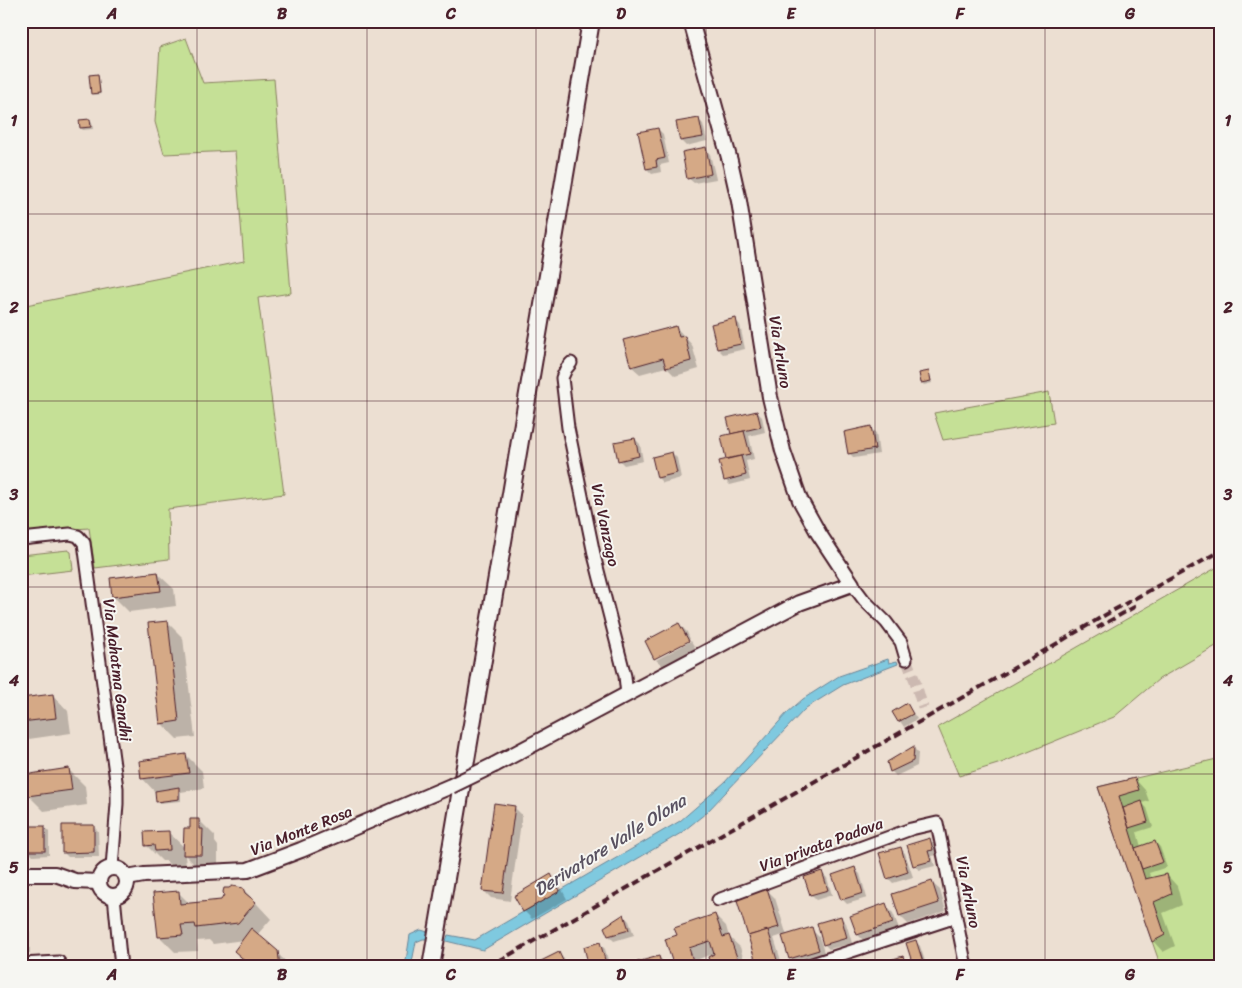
<svg xmlns="http://www.w3.org/2000/svg" width="1242" height="988" font-family="Sriracha,sans-serif">
<style>
.green{fill:#c5e096;stroke:#888060}
.water{fill:#7fc9df;stroke:#6a8597}
.shadow{fill:#0003}
.building{fill:#d5a986;stroke:#4a1f2b}
.lines{fill:none;stroke-linecap:round;stroke-linejoin:round}
.minor-tunnel{stroke:#ccb9b1;stroke-width:11;stroke-dasharray:11 5.5;stroke-linecap:butt}
.minor-casing{stroke:#4a1f2b;stroke-width:15}
.tertiary-casing{stroke:#4a1f2b;stroke-width:18}
.secondary-casing{stroke:#4a1f2b;stroke-width:20}
.minor{stroke:#f6f6f2;stroke-width:11}
.tertiary{stroke:#f6f6f2;stroke-width:14}
.secondary{stroke:#f6f6f2;stroke-width:16}
.rail{stroke:#4a1f2b;stroke-width:4;stroke-dasharray:8 4;stroke-linecap:butt}
.tertiary-bridge-casing{stroke:#4a1f2b;stroke-width:18;stroke-linecap:butt}
.tertiary-bridge{stroke:#f6f6f2;stroke-width:14}
.grid{fill:none;stroke:#4a1f2b;stroke-width:1;stroke-opacity:0.55}
.labels{text-anchor:middle;stroke-width:4;stroke-linejoin:round;paint-order:stroke}
.street-label{font-size:16px;fill:#4a1f2b;stroke:#f6f6f2}
.water-label{font-size:18px;font-style:italic;fill:#5a5261;stroke:#f6f6f2}
.neatline{fill:none;stroke:#4a1f2b;stroke-width:2}
.grid-label{font-size:16px;text-anchor:middle;font-weight:bold;fill:#4a1f2b}
</style>
<rect width="100%" height="100%" fill="#ecdfd2"/>
<filter id="ink" filterUnits="userSpaceOnUse"><feTurbulence type="fractalNoise" baseFrequency=".02" numOctaves="2"/><feDisplacementMap in="SourceGraphic" scale="10" xChannelSelector="R" yChannelSelector="G"/><feConvolveMatrix kernelMatrix="1 2 1 2 8 2 1 2 1" color-interpolation-filters="sRGB"/></filter>
<g filter="url(#ink)">
<g class="green">
<path d="M186,38L203,83L274,79L291,293L258,298L284,494L168,509L169,559L95,568L89,528L21,533V306L244,261L235,151L164,154L155,122L160,47Z"/>
<path d="M1049,392L1054,423L943,440L934,413Z"/>
<path d="M68,550L71,552L73,570L21,576V555Z"/>
<path d="M1221,565V643L1159,679L1114,717L1001,763L959,776L938,727Z"/>
<path d="M1221,758V967H1161L1098,787Z"/>
</g>
<g class="water">
<path d="M888,659L889,663L897,661L898,664L843,685L806,708L706,813L681,833L483,950L446,941L448,935L475,940L680,821L725,782L787,713L803,699L839,676Z"/>
<path d="M421,930L428,932L427,939H423L416,942L411,967H405L410,935Z"/>
</g>
<g class="shadow">
<path d="M97,76L99,78L101,94L95,95L92,93Z"/>
<path d="M698,119L703,124L707,141L686,146L681,141Z"/>
<path d="M90,120L92,122L93,129L83,130L81,128Z"/>
<path d="M658,129L663,134L669,163L660,165L661,172L652,174L647,169L640,133Z"/>
<path d="M705,149L710,154L716,179L694,183L688,178Z"/>
<path d="M735,320L740,325L745,349L723,354L718,349Z"/>
<path d="M676,327L692,345L699,369L675,376L666,367L640,374L632,367Z"/>
<path d="M928,373L930,375L932,383L924,385L922,383L920,374Z"/>
<path d="M757,412L762,417L765,432L749,436L754,459L746,461L750,480L730,485L725,480L728,460L722,437L732,435Z"/>
<path d="M870,428L876,433L879,454L854,458L849,453Z"/>
<path d="M635,439L640,444L643,461L624,465L619,460Z"/>
<path d="M672,453L677,458L681,478L663,483L658,478Z"/>
<path d="M158,574L174,589L176,606L129,612L113,596Z"/>
<path d="M167,622L183,638L195,737L177,739L161,723Z"/>
<path d="M679,624L687,632L690,639L656,657V659L646,642Z"/>
<path d="M691,641L696,649L663,666L656,660Z"/>
<path d="M53,695L68,711L71,733L29,739L21,731V699Z"/>
<path d="M907,704L917,719L904,727L894,712Z"/>
<path d="M914,748L918,753L917,766L896,776L891,771Z"/>
<path d="M186,755L202,771L204,788L181,792V801L159,803L157,801L156,793L143,779Z"/>
<path d="M69,770L85,786L87,805L44,811L28,795Z"/>
<path d="M1135,779L1145,790L1149,801L1142,803L1147,808L1153,827L1137,832L1141,847L1155,842L1160,847L1167,867L1149,873L1151,879L1167,875L1177,886L1182,905L1163,913L1175,946L1163,952L1153,941L1100,788Z"/>
<path d="M514,807L522,815L510,901L491,898L483,890Z"/>
<path d="M199,820L215,836V842L218,846V871L200,870L185,855L186,866L172,867L166,861H162L146,845L168,832L185,848L191,829Z"/>
<path d="M93,826L98,831L99,857H68L63,852Z"/>
<path d="M44,827L49,832V855L33,856L28,851Z"/>
<path d="M930,840L935,845L938,855L932,856L935,866L919,870L914,865Z"/>
<path d="M900,848L905,853L913,877L893,883L888,878Z"/>
<path d="M855,869L860,874L867,898L847,904L842,899Z"/>
<path d="M822,873L827,878L832,895L816,900L811,895Z"/>
<path d="M551,876L559,884L567,899L532,919L524,911Z"/>
<path d="M932,883L940,890L946,911L908,924L900,916L894,895Z"/>
<path d="M243,889L271,919L257,935L292,967H249L235,951L244,940L213,944L209,940L197,941L198,951L175,952L159,936L178,892L190,904L222,901Z"/>
<path d="M767,890L775,898L787,936L811,929L819,937L826,958L798,966L790,959L783,935L774,938L782,964L775,967H760L758,965Z"/>
<path d="M21,891L28,896L29,917H21Z"/>
<path d="M885,905L893,913L900,931L866,943L858,935Z"/>
<path d="M715,915L726,926L729,937L740,947L746,967H713L709,955L699,959L701,967H676L678,936Z"/>
<path d="M624,916L629,921L634,935L614,941L609,936Z"/>
<path d="M841,918L846,923L852,943L829,949L824,944Z"/>
<path d="M21,927H25L30,932V953H21Z"/>
<path d="M915,941L920,946L927,967H916L914,965Z"/>
<path d="M600,944L605,949L610,967H591Z"/>
<path d="M559,954L564,959L568,967H535Z"/>
<path d="M659,957L664,962L665,967H640Z"/>
<path d="M903,957L908,962L909,967H886Z"/>
<path d="M958,964L960,967H951Z"/>
</g>
<g class="building">
<path d="M98,74L100,93L91,94L89,75Z"/>
<path d="M699,118L703,137L680,141L676,122Z"/>
<path d="M90,119L91,127L80,128L79,120Z"/>
<path d="M658,128L665,158L656,160L657,167L646,169L638,132Z"/>
<path d="M706,147L711,174L687,179L682,152Z"/>
<path d="M736,318L741,344L717,349L711,324Z"/>
<path d="M676,326L679,337L685,336L691,361L666,368L663,358L631,367L623,340Z"/>
<path d="M929,371L931,381L921,383L919,373Z"/>
<path d="M757,411L761,427L731,434L727,418Z"/>
<path d="M871,426L875,449L848,454L844,432Z"/>
<path d="M744,431L750,454L726,459L721,436Z"/>
<path d="M635,438L639,456L618,461L614,442Z"/>
<path d="M672,452L677,473L657,478L652,457Z"/>
<path d="M741,456L746,475L724,481L719,461Z"/>
<path d="M158,572L161,591L112,597L110,578Z"/>
<path d="M168,621L179,721L160,724L148,623Z"/>
<path d="M679,623L689,641L654,659L645,641Z"/>
<path d="M53,694L56,718L21,722V698Z"/>
<path d="M907,703L913,714L898,722L892,712Z"/>
<path d="M914,746L913,761L890,772L887,762Z"/>
<path d="M186,754L189,773L141,779L139,761Z"/>
<path d="M69,768L72,790L27,796L24,775Z"/>
<path d="M1135,778L1139,790L1119,796L1135,848L1145,879L1167,874L1172,894L1154,902L1165,935L1152,942L1098,787Z"/>
<path d="M179,787V799L156,802L155,791Z"/>
<path d="M1142,801L1148,822L1129,828L1123,808Z"/>
<path d="M494,803L515,806L503,893L482,891Z"/>
<path d="M190,819H199V829H203L202,855H183L184,828H190Z"/>
<path d="M62,825H94V852L62,853Z"/>
<rect x="27" y="826" width="18" height="25"/>
<path d="M169,831L170,850L155,851L154,845L145,846L144,832Z"/>
<path d="M930,838L933,850L928,851L931,861L913,866L907,845Z"/>
<path d="M1155,841L1163,862L1142,869L1135,848Z"/>
<path d="M901,847L908,872L887,879L879,853Z"/>
<path d="M855,867L863,893L841,900L832,875Z"/>
<path d="M822,871L828,890L810,895L804,877Z"/>
<path d="M551,874L560,891L523,912L514,896Z"/>
<path d="M932,881L939,903L899,916L892,894Z"/>
<path d="M232,886L243,888L245,893L256,902L238,923L196,928L195,924L181,925L183,935L158,937L153,893L179,891L180,904L221,900L224,895L223,892L224,888H229Z"/>
<path d="M767,888L779,927L748,936L736,898Z"/>
<path d="M24,889V912H21V890Z"/>
<path d="M886,903L893,923L857,935L850,916Z"/>
<path d="M624,914L629,930L608,936L604,927Z"/>
<path d="M715,914L723,937L729,935L739,963L729,967H711L708,957L714,954L710,941L689,948L695,967H674L665,939L677,935L674,928Z"/>
<path d="M841,916L847,938L823,945L817,923Z"/>
<path d="M25,925L26,948H21V926Z"/>
<path d="M812,927L819,950L789,959L782,936Z"/>
<path d="M251,928L278,951L280,967H248V963L234,951Z"/>
<path d="M768,930L777,960L757,966L748,936Z"/>
<path d="M916,940L923,962L913,965L906,943Z"/>
<path d="M600,942L607,967H589L584,947Z"/>
<path d="M559,952L564,963L557,967H534L533,965Z"/>
<path d="M659,956L662,967H639L637,962Z"/>
<path d="M903,956L907,967H885L883,962Z"/>
</g>
<g class="lines">
<path class="minor-tunnel" d="M906,659L915,681L923,708"/>
<g class="minor-casing">
<g id="minor">
<path d="M571,363L566,369L562,378L568,428L595,559L625,676L627,695"/>
<path d="M21,539L70,534L78,536L84,543L117,788V804L112,867"/>
<path d="M852,584L864,600L886,622L901,642L906,659"/>
<path d="M114,896L121,967"/>
<path d="M718,900L911,829L937,823L966,967"/>
<path d="M21,964L59,962"/>
<path d="M803,967L956,917"/>
</g>
</g>
<g class="tertiary-casing">
<g id="tertiary">
<path d="M494,765L799,603L852,584L819,534L800,500L783,451L770,397L739,201L730,161L691,21"/>
<circle cx="113" cy="882" r="14"/>
<path d="M21,874H55L75,881L98,882"/>
<path d="M127,878L144,875L248,870L301,850L451,786"/>
</g>
</g>
<g class="secondary-casing">
<path id="secondary" d="M431,967L591,21"/>
</g>
<use href="#minor" class="minor"/>
<use href="#tertiary" class="tertiary"/>
<use href="#secondary" class="secondary"/>
<g class="rail">
<path d="M1097,628L1136,606"/>
<path d="M488,967L1051,647L1112,611L1221,551"/>
</g>
<g class="tertiary-bridge-casing">
<path id="tertiary-bridge" d="M451,786L494,765"/>
</g>
<use href="#tertiary-bridge" class="tertiary-bridge"/>
</g>
</g>
<path class="grid" d="M197,21V967M367,21V967M536,21V967M706,21V967M875,21V967M1045,21V967M21,214H1221M21,401H1221M21,587H1221M21,774H1221"/>
<g class="labels">
<g class="street-label">
<text transform="translate(781 352) rotate(81)" y="6">Via Arluno</text>
<text transform="translate(606 525) rotate(78)" y="6">Via Vanzago</text>
<text transform="translate(118 670) rotate(83)" y="6">Via Mahatma Gandhi</text>
<text transform="translate(301 830) rotate(-22)" y="6">Via Monte Rosa</text>
<text transform="translate(821 844) rotate(-20)" y="6">Via privata Padova</text>
<text transform="translate(969 892) rotate(79)" y="6">Via Arluno</text>
</g>
<g class="water-label">
<text transform="translate(610 845) rotate(-32)" y="6">Derivatore Valle Olona</text>
</g>
</g>
<rect width="1242" height="988" fill="none" stroke="#f6f6f2" stroke-width="55"/>
<rect x="28" y="28" width="1186" height="932" class="neatline"/>
<g class="grid-label">
<text x="112" y="19">A</text>
<text x="282" y="19">B</text>
<text x="451" y="19">C</text>
<text x="621" y="19">D</text>
<text x="791" y="19">E</text>
<text x="960" y="19">F</text>
<text x="1130" y="19">G</text>
<text x="14" y="126">1</text>
<text x="1228" y="126">1</text>
<text x="14" y="313">2</text>
<text x="1228" y="313">2</text>
<text x="14" y="500">3</text>
<text x="1228" y="500">3</text>
<text x="14" y="686">4</text>
<text x="1228" y="686">4</text>
<text x="14" y="873">5</text>
<text x="1228" y="873">5</text>
<text x="112" y="980">A</text>
<text x="282" y="980">B</text>
<text x="451" y="980">C</text>
<text x="621" y="980">D</text>
<text x="791" y="980">E</text>
<text x="960" y="980">F</text>
<text x="1130" y="980">G</text>
</g>
</svg>
